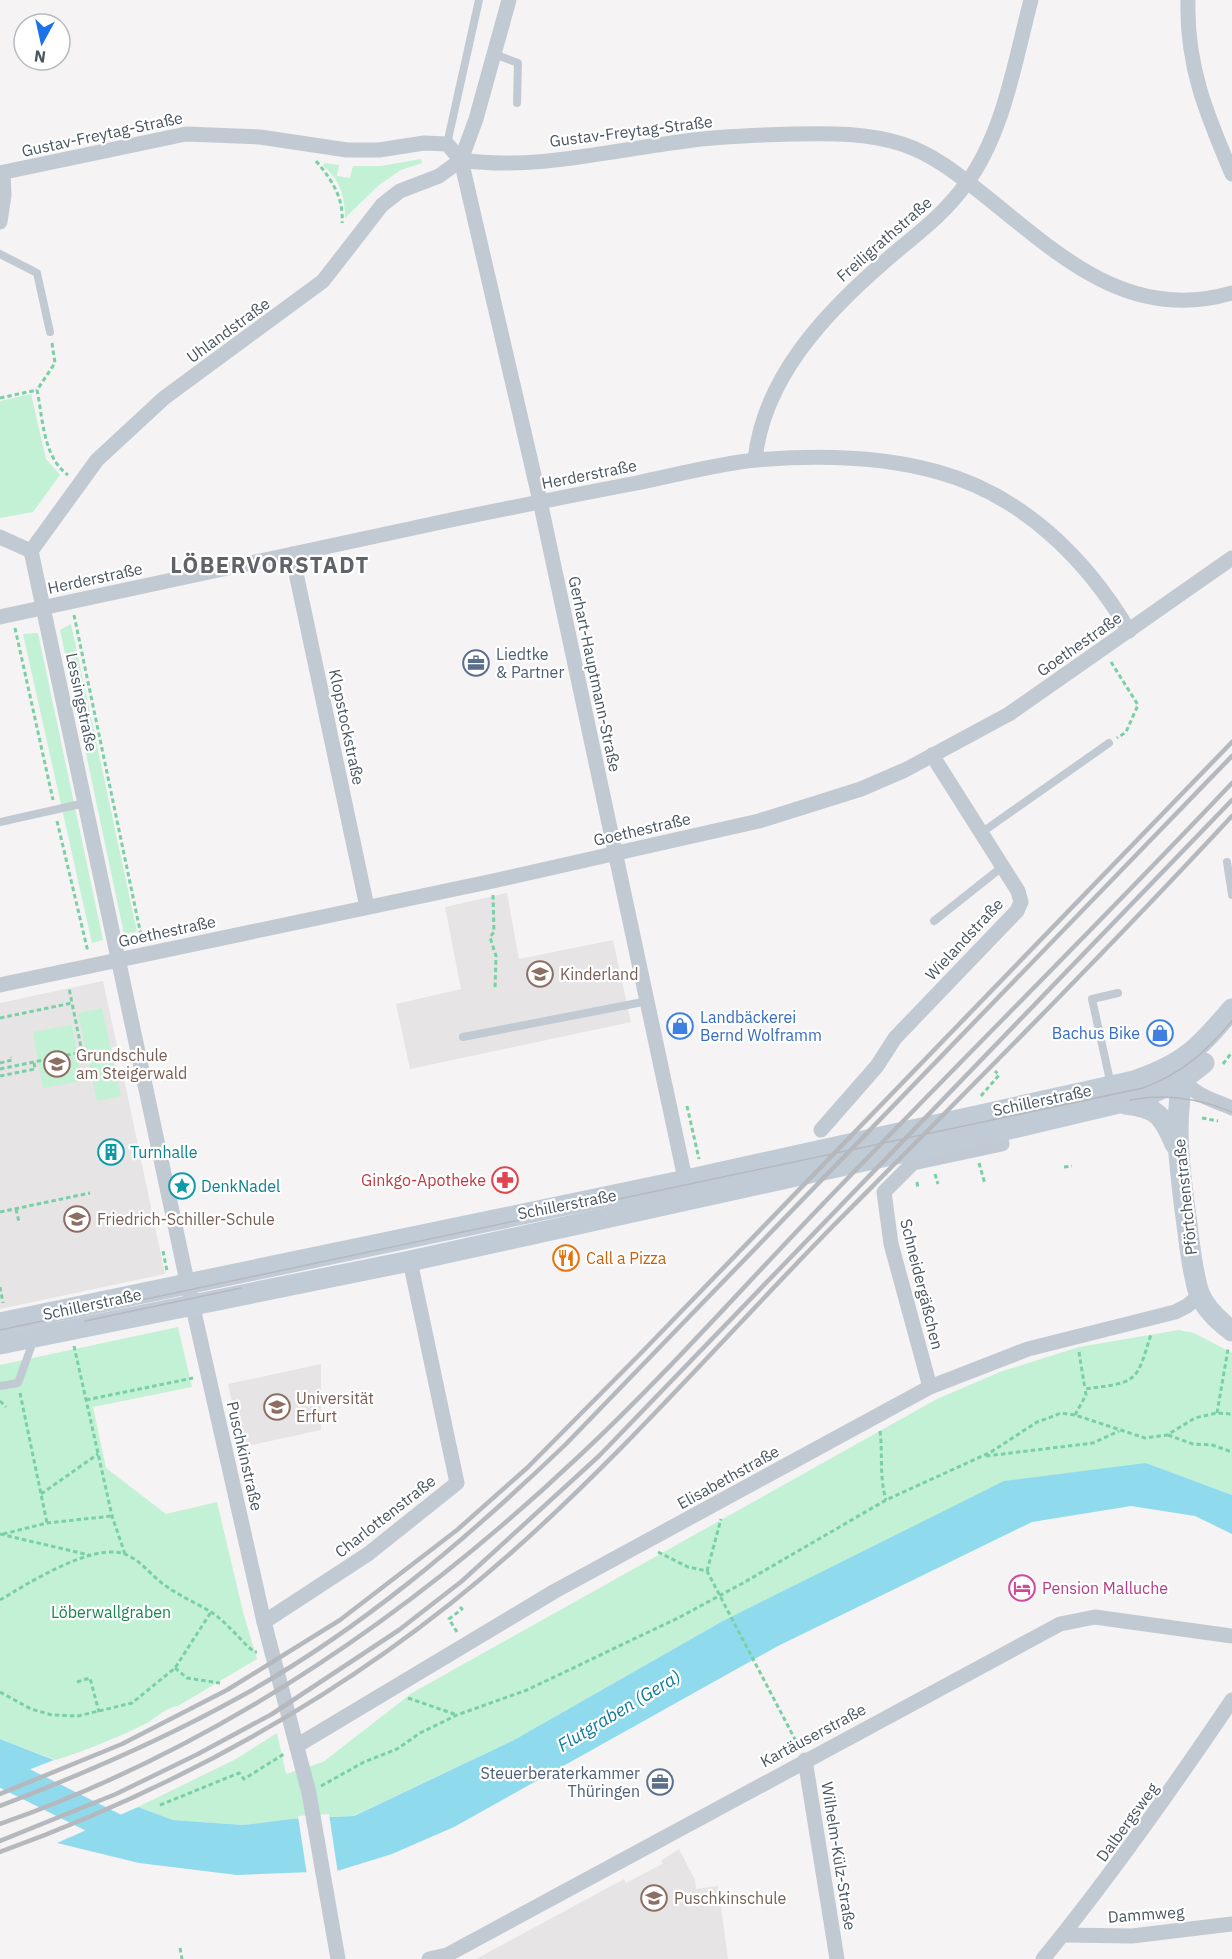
<svg xmlns="http://www.w3.org/2000/svg" width="1232" height="1959" font-family="'IBM Plex Sans',sans-serif">
<style>
.education{fill:#e6e4e5}
.green{fill:#c3f1d5}
.water{fill:#90daee}
.pier{fill:#f5f3f3}
.lines{fill:none;stroke-linecap:round;stroke-linejoin:round}
.river{stroke:#90daee;stroke-width:30}
.path{stroke:#7ad0a6;stroke-width:3;stroke-dasharray:4.5 3;stroke-linecap:butt}
.service{stroke:#c1cad2;stroke-width:8}
.minor{stroke:#c1cad2;stroke-width:15}
.secondary{stroke:#c1cbd6;stroke-width:21}
.tram{stroke:#b5b8bd;stroke-width:1.5}
.rail{stroke:#b5b8bd;stroke-width:4.5}
.labels{text-anchor:middle;stroke-width:4.5;stroke-linejoin:round;paint-order:stroke}
.street-label{font-size:16px;fill:#4a5661;stroke:#fff}
.service-label{font-size:16px;fill:#4e5e75;stroke:#fff;text-anchor:start}
.education-label{font-size:16px;fill:#785e54;stroke:#fff;text-anchor:start}
.shop-label{font-size:16px;fill:#366cbe;stroke:#fff;text-anchor:start}
.culture-label{font-size:16px;fill:#0d838f;stroke:#fff;text-anchor:start}
.health-label{font-size:16px;fill:#be3a42;stroke:#fff;text-anchor:end}
.food-label{font-size:16px;fill:#c56008;stroke:#fff;text-anchor:start}
.hotel-label{font-size:16px;fill:#b23c85;stroke:#fff;text-anchor:start}
.park-label{font-size:16px;fill:#17864f;stroke:#fff}
.water-label{font-size:18px;font-style:italic;fill:#0c7c9b;stroke:#fff}
.district-label{font-size:22px;font-weight:bold;letter-spacing:1.5px;fill:#5f6368;stroke:#fff}
</style>
<rect width="100%" height="100%" fill="#f5f3f3"/>
<g class="education">
<path d="M507,893L519,959L613,940L631,1022L410,1069L396,1004L461,989L445,907Z"/>
<path d="M103,981L117,1046L111,1048L117,1075L123,1074L165,1274L0,1309V1003Z"/>
<path d="M321,1364V1430L242,1447L228,1384Z"/>
<path d="M679,1849L695,1880L696,1889L718,1886L728,1959H476L624,1879L626,1883L662,1864V1860Z"/>
</g>
<g class="green">
<path d="M421,159L422,163L401,170L379,185L345,218C345,197 340,179 323,166L324,163L339,165L337,176L350,178L353,166H381Z"/>
<path d="M31,394L46,459L60,475L33,512L0,518V401Z"/>
<path d="M71,624L137,932L124,934L60,630Z"/>
<path d="M38,633L103,940L92,943L23,634Z"/>
<path d="M102,1008L121,1096L97,1101L78,1013Z"/>
<path d="M72,1025L82,1081L43,1088L33,1032Z"/>
<path d="M178,1327L192,1387L93,1407L106,1468L166,1514L217,1502L243,1612L257,1659L178,1706C164,1708 157,1718 145,1724C116,1738 87,1750 56,1760L0,1739V1365Z"/>
<path d="M1179,1330L1194,1333L1232,1353V1495L1146,1463L721,1622L514,1740L353,1816L291,1819L243,1825L173,1820L138,1807L236,1759L277,1733L286,1774L323,1762L412,1693L937,1399L1000,1372L1079,1347Z"/>
</g>
<g class="water">
<path d="M1146,1463L1232,1495V1534L1195,1516L1131,1506L1032,1522L778,1646L454,1827L392,1854L337,1871L237,1875L139,1863L57,1843L138,1807L173,1820L243,1825L291,1819L354,1816L514,1740L721,1622L1004,1481Z"/>
<path d="M0,1739L54,1760L0,1781Z"/>
</g>
<path class="pier" d="M329,1814L338,1874L307,1875L298,1816Z"/>
<g class="lines">
<path class="river" d="M0,1771L132,1837L138,1838"/>
<g class="path">
<path d="M316,161C332,180 344,198 342,223"/>
<path d="M52,343L55,363L37,390C43,419 43,457 68,475"/>
<path d="M0,398L37,390"/>
<path d="M74,615L142,940"/>
<path d="M15,628L53,800"/>
<path d="M1111,662L1138,705L1126,732L1117,738"/>
<path d="M57,821L88,952"/>
<path d="M493,895L494,932L490,937L496,956L495,990"/>
<path d="M0,1018L72,1003L69,988"/>
<path d="M0,1063L12,1060L11,1057"/>
<path d="M1223,1064L1232,1052"/>
<path d="M0,1069L82,1052L72,1003"/>
<path d="M0,1076L35,1069L34,1062"/>
<path d="M981,1096L999,1075L995,1071"/>
<path d="M687,1106L699,1159"/>
<path d="M1202,1118L1218,1121"/>
<path d="M979,1163L985,1184"/>
<path d="M1064,1167L1072,1166"/>
<path d="M935,1174L938,1184"/>
<path d="M917,1182L918,1189"/>
<path d="M16,1209L19,1222"/>
<path d="M0,1212L90,1193"/>
<path d="M163,1251L167,1271"/>
<path d="M0,1287L3,1303"/>
<path d="M74,1346L112,1516L125,1554"/>
<path d="M1079,1352L1085,1389"/>
<path d="M20,1393L47,1523"/>
<path d="M86,1400L193,1378"/>
<path d="M0,1401L6,1407"/>
<path d="M1217,1413L1228,1349"/>
<path d="M1075,1415L1086,1395L1085,1389C1137,1382 1136,1384 1151,1334"/>
<path d="M880,1431C883,1455 879,1476 886,1500"/>
<path d="M1168,1435L1193,1444L1212,1445L1232,1452"/>
<path d="M986,1456L1093,1443L1119,1431"/>
<path d="M41,1494L98,1454"/>
<path d="M0,1534L89,1555"/>
<path d="M3,1534L47,1523L112,1516"/>
<path d="M658,1552L688,1567L707,1571L799,1747"/>
<path d="M707,1571L721,1519"/>
<path d="M0,1600C27,1584 96,1540 127,1555C143,1562 152,1577 166,1586C181,1597 199,1604 214,1614C229,1625 240,1640 254,1652H257"/>
<path d="M457,1632L449,1619L462,1609L459,1606"/>
<path d="M175,1668L187,1678L220,1683"/>
<path d="M77,1682L90,1678L99,1712"/>
<path d="M0,1692L31,1709L52,1715L78,1716L132,1703L175,1668L211,1612"/>
<path d="M408,1698L457,1715"/>
<path d="M321,1786L364,1762L397,1749L420,1733L457,1715L527,1690L680,1617L743,1583L886,1500L991,1452L1037,1422L1051,1417L1061,1413L1075,1415L1145,1438L1167,1435L1195,1418L1217,1413L1232,1414"/>
<path d="M160,1805L239,1773L244,1779L284,1754"/>
<path d="M180,1948L182,1959"/>
</g>
<g class="service">
<path d="M494,54L518,63L517,103"/>
<path d="M447,144L479,0"/>
<path d="M0,254L37,273L50,332"/>
<path d="M0,822L85,803"/>
<path d="M981,833L1109,743"/>
<path d="M1227,862L1232,895"/>
<path d="M934,921L1002,867"/>
<path d="M463,1037L648,1001"/>
<path d="M1111,1085L1092,999L1118,993"/>
<path d="M0,1386L18,1383L34,1339"/>
</g>
<g class="minor">
<path d="M1188,0C1186,66 1207,115 1232,174"/>
<path d="M461,160L540,501L687,1188"/>
<path d="M461,160L476,119L509,0"/>
<path d="M0,173L186,134L260,137L347,150H379L424,143L447,144L461,160C535,171 612,150 686,141C721,136 758,135 794,134C831,133 867,133 902,144C932,154 955,172 979,191C1055,251 1126,324 1232,293"/>
<path d="M0,222L4,195L3,173"/>
<path d="M755,460C763,379 824,314 884,262C915,235 940,219 966,184C1004,133 1015,60 1031,0"/>
<path d="M0,537L31,551"/>
<path d="M31,551L185,1272L264,1622L309,1793L338,1959"/>
<path d="M31,551L97,460L164,398L323,281L382,205L400,191L439,176L461,160"/>
<path d="M292,554L367,907"/>
<path d="M0,617C149,585 297,553 446,521C509,508 573,495 637,483C676,475 716,464 756,460C815,455 881,456 938,472C1022,495 1086,558 1129,631"/>
<path d="M0,985L493,881L759,821L861,789L905,770L1009,714L1232,558"/>
<path d="M1182,1079C1196,1096 1213,1100 1232,1108"/>
<path d="M821,1130L877,1066L895,1038L1017,911L1021,902L1018,891L932,755"/>
<path d="M930,1387L891,1244L884,1192L913,1163L1002,1144L999,1131"/>
<path d="M264,1622L368,1554L457,1483L410,1261"/>
<path d="M298,1745L555,1591L930,1387L1028,1349L1175,1312L1187,1306L1200,1295"/>
<path d="M805,1760L837,1959"/>
<path d="M1063,1935L1132,1936L1232,1924"/>
<path d="M429,1959L447,1955L1060,1624L1095,1617L1232,1636"/>
<path d="M1043,1959C1111,1876 1172,1789 1232,1700"/>
</g>
<g class="secondary">
<path d="M1185,1068C1172,1122 1180,1171 1187,1225C1190,1247 1192,1271 1199,1293C1205,1308 1220,1322 1232,1331"/>
<path d="M1125,1104C1157,1107 1163,1116 1175,1144"/>
<path d="M0,1323L686,1180L1134,1081C1184,1064 1198,1049 1232,1009"/>
<path d="M0,1344L410,1261L1018,1127L1144,1097L1186,1077L1204,1063"/>
</g>
<g class="tram">
<path d="M1130,1100C1166,1093 1199,1098 1232,1112"/>
<path d="M85,1321L241,1288"/>
<path d="M0,1330L1143,1088C1181,1074 1206,1052 1232,1021"/>
</g>
<g class="rail">
<path d="M0,1794L122,1744L227,1690L340,1620L457,1530L527,1468L643,1351L1232,742"/>
<path d="M0,1806C81,1775 160,1741 236,1699C357,1633 467,1539 566,1444L1232,756"/>
<path d="M0,1824C219,1747 408,1617 576,1459C662,1379 740,1290 821,1206C957,1064 1097,926 1232,783"/>
<path d="M0,1841L116,1794L198,1754L272,1714L399,1630L462,1581L599,1456L1232,800"/>
<path d="M0,1852C187,1784 362,1685 512,1552C626,1451 726,1335 833,1226C967,1091 1102,956 1232,816"/>
</g>
</g>
<defs>
<g id="office-ring" transform="scale(1.35)"><circle r="9.5" fill="#fff" stroke="#5c6f8a" stroke-width="1.5"/><path d="M-6-3h4V-5.5h4V-3h4V5H-6ZM-1-4.5V-3h2v-1.5ZM-6 0V1H6V0Z" fill="#5c6f8a"/></g>
<g id="school-ring" transform="scale(1.35)"><circle r="9.5" fill="#fff" stroke="#8d6e63" stroke-width="1.5"/><path d="M0-5L7-2L0 1L-7-2ZM-4 1L0 2.5L4 1V4Q0 6-4 4Z" fill="#8d6e63"/></g>
<g id="shop-ring" transform="scale(1.35)"><circle r="9.5" fill="#fff" stroke="#3f7fe0" stroke-width="1.5"/><path d="M-5-2.5h2.3a2.7 3.5 0 0 1 5.4 0H5L5.5 6h-11ZM-1.5-2.5h3a1.5 2.3 0 0 0-3 0Z" fill="#3f7fe0"/></g>
<g id="building-ring" transform="scale(1.35)"><circle r="9.5" fill="#fff" stroke="#0f9aa8" stroke-width="1.5"/><path d="M-4-6H4V6H1V3H-1V6H-4ZM-2.5-4.3h1.7v1.8h-1.7ZM.8-4.3h1.7v1.8H.8ZM-2.5-1h1.7V.8h-1.7ZM.8-1h1.7V.8H.8Z" fill="#0f9aa8"/></g>
<g id="pharmacy-ring" transform="scale(1.35)"><circle r="9.5" fill="#fff" stroke="#e0444e" stroke-width="1.5"/><path d="M-2-6h4v4h4v4h-4v4h-4v-4h-4v-4h4Z" fill="#e0444e"/></g>
<g id="sight-ring" transform="scale(1.35)"><circle r="9.5" fill="#fff" stroke="#0f9aa8" stroke-width="1.5"/><path d="M0-6L1.8-2.2L6-1.7L2.9 1.2L3.7 5.4L0 3.3L-3.7 5.4L-2.9 1.2L-6-1.7L-1.8-2.2Z" fill="#0f9aa8"/></g>
<g id="restaurant-ring" transform="scale(1.35)"><circle r="9.5" fill="#fff" stroke="#e8710a" stroke-width="1.5"/><path d="M-5-6h1v4h1v-4h1v4h1v-4h1v5L-1.5 .5V6h-2V.5L-5-1ZM5-6V6H3V1.5H1.5Q1.5-4 5-6Z" fill="#e8710a"/></g>
<g id="university-ring" transform="scale(1.35)"><circle r="9.5" fill="#fff" stroke="#8d6e63" stroke-width="1.5"/><path d="M0-5L7-2L0 1L-7-2ZM-4 1L0 2.5L4 1V4Q0 6-4 4Z" fill="#8d6e63"/></g>
<g id="hotel-ring" transform="scale(1.35)"><circle r="9.5" fill="#fff" stroke="#d1479c" stroke-width="1.5"/><path d="M-6-4.5h1.5V1H6V5H4.5V3h-9V5H-6ZM-4 0a1.8 1.8 0 1 1 3.6 0ZM.5 0V-2.5h3Q6-2.5 6 0Z" fill="#d1479c"/></g>
</defs>
<g fill-rule="evenodd">
<use href="#office-ring" x="476" y="663"/>
<use href="#school-ring" x="540" y="974"/>
<use href="#shop-ring" x="680" y="1026"/>
<use href="#shop-ring" x="1160" y="1033"/>
<use href="#school-ring" x="57" y="1064"/>
<use href="#building-ring" x="111" y="1152"/>
<use href="#pharmacy-ring" x="505" y="1180"/>
<use href="#sight-ring" x="182" y="1186"/>
<use href="#school-ring" x="77" y="1219"/>
<use href="#restaurant-ring" x="566" y="1258"/>
<use href="#university-ring" x="277" y="1407"/>
<use href="#hotel-ring" x="1022" y="1588"/>
<use href="#office-ring" x="660" y="1782"/>
<use href="#school-ring" x="654" y="1898"/>
</g>
<g class="labels">
<g class="street-label">
<text transform="translate(631 131) rotate(-7)" y="6">Gustav-Freytag-Straße</text>
<text transform="translate(102 134) rotate(-12)" y="6">Gustav-Freytag-Straße</text>
<text transform="translate(884 239) rotate(-41)" y="6">Freiligrathstraße</text>
<text transform="translate(228 330) rotate(-36)" y="6">Uhlandstraße</text>
<text transform="translate(589 474) rotate(-11)" y="6">Herderstraße</text>
<text transform="translate(95 578) rotate(-12)" y="6">Herderstraße</text>
<text transform="translate(1079 644) rotate(-35)" y="6">Goethestraße</text>
<text transform="translate(595 674) rotate(78)" y="6">Gerhart-Hauptmann-Straße</text>
<text transform="translate(82 702) rotate(78)" y="6">Lessingstraße</text>
<text transform="translate(347 727) rotate(78)" y="6">Klopstockstraße</text>
<text transform="translate(642 829) rotate(-13)" y="6">Goethestraße</text>
<text transform="translate(167 931) rotate(-12)" y="6">Goethestraße</text>
<text transform="translate(964 939) rotate(-47)" y="6">Wielandstraße</text>
<text transform="translate(1042 1100) rotate(-12)" y="6">Schillerstraße</text>
<text transform="translate(1185 1197) rotate(-96)" y="6">Pförtchenstraße</text>
<text transform="translate(567 1204) rotate(-11)" y="6">Schillerstraße</text>
<text transform="translate(922 1284) rotate(76)" y="6">Schneidergäßchen</text>
<text transform="translate(92 1304) rotate(-12)" y="6">Schillerstraße</text>
<text transform="translate(245 1456) rotate(77)" y="6">Puschkinstraße</text>
<text transform="translate(728 1477) rotate(-29)" y="6">Elisabethstraße</text>
<text transform="translate(385 1516) rotate(-38)" y="6">Charlottenstraße</text>
<text transform="translate(813 1735) rotate(-28)" y="6">Kartäuserstraße</text>
<text transform="translate(1127 1822) rotate(-54)" y="6">Dalbergsweg</text>
<text transform="translate(839 1856) rotate(81)" y="6">Wilhelm-Külz-Straße</text>
<text transform="translate(1146 1914) rotate(-4)" y="6">Dammweg</text>
</g>
<g class="service-label">
<text x="496" y="660">Liedtke<tspan x="496" dy="18">&amp; Partner</tspan></text>
<text x="640" y="1779" text-anchor="end">Steuerberaterkammer<tspan x="640" dy="18">Thüringen</tspan></text>
</g>
<g class="education-label">
<text x="560" y="980">Kinderland</text>
<text x="76" y="1061">Grundschule<tspan x="76" dy="18">am Steigerwald</tspan></text>
<text x="97" y="1225">Friedrich-Schiller-Schule</text>
<text x="296" y="1404">Universität<tspan x="296" dy="18">Erfurt</tspan></text>
<text x="674" y="1904">Puschkinschule</text>
</g>
<g class="shop-label">
<text x="700" y="1023">Landbäckerei<tspan x="700" dy="18">Bernd Wolframm</tspan></text>
<text x="1140" y="1039" text-anchor="end">Bachus Bike</text>
</g>
<g class="culture-label">
<text x="130" y="1158">Turnhalle</text>
<text x="201" y="1192">DenkNadel</text>
</g>
<g class="health-label">
<text x="486" y="1186">Ginkgo-Apotheke</text>
</g>
<g class="food-label">
<text x="586" y="1264">Call a Pizza</text>
</g>
<g class="hotel-label">
<text x="1042" y="1594">Pension Malluche</text>
</g>
<g class="park-label">
<text x="111" y="1618">Löberwallgraben</text>
</g>
<g class="water-label">
<text transform="translate(619 1711) rotate(-31)" y="6">Flutgraben (Gera)</text>
</g>
<g class="district-label">
<text x="270" y="573">LÖBERVORSTADT</text>
</g>
</g>
<g transform="translate(42 42) rotate(188)"><circle r="28" fill="#ffffff" stroke="#b7bbc0" stroke-width="1.5"/>
<path d="M0-4.5L10 22L0 15L-10 22Z" fill="#1a73e8"/>
<text y="-9" font-size="16" font-weight="bold" text-anchor="middle" fill="#4a5661">N</text>
</g>
</svg>
